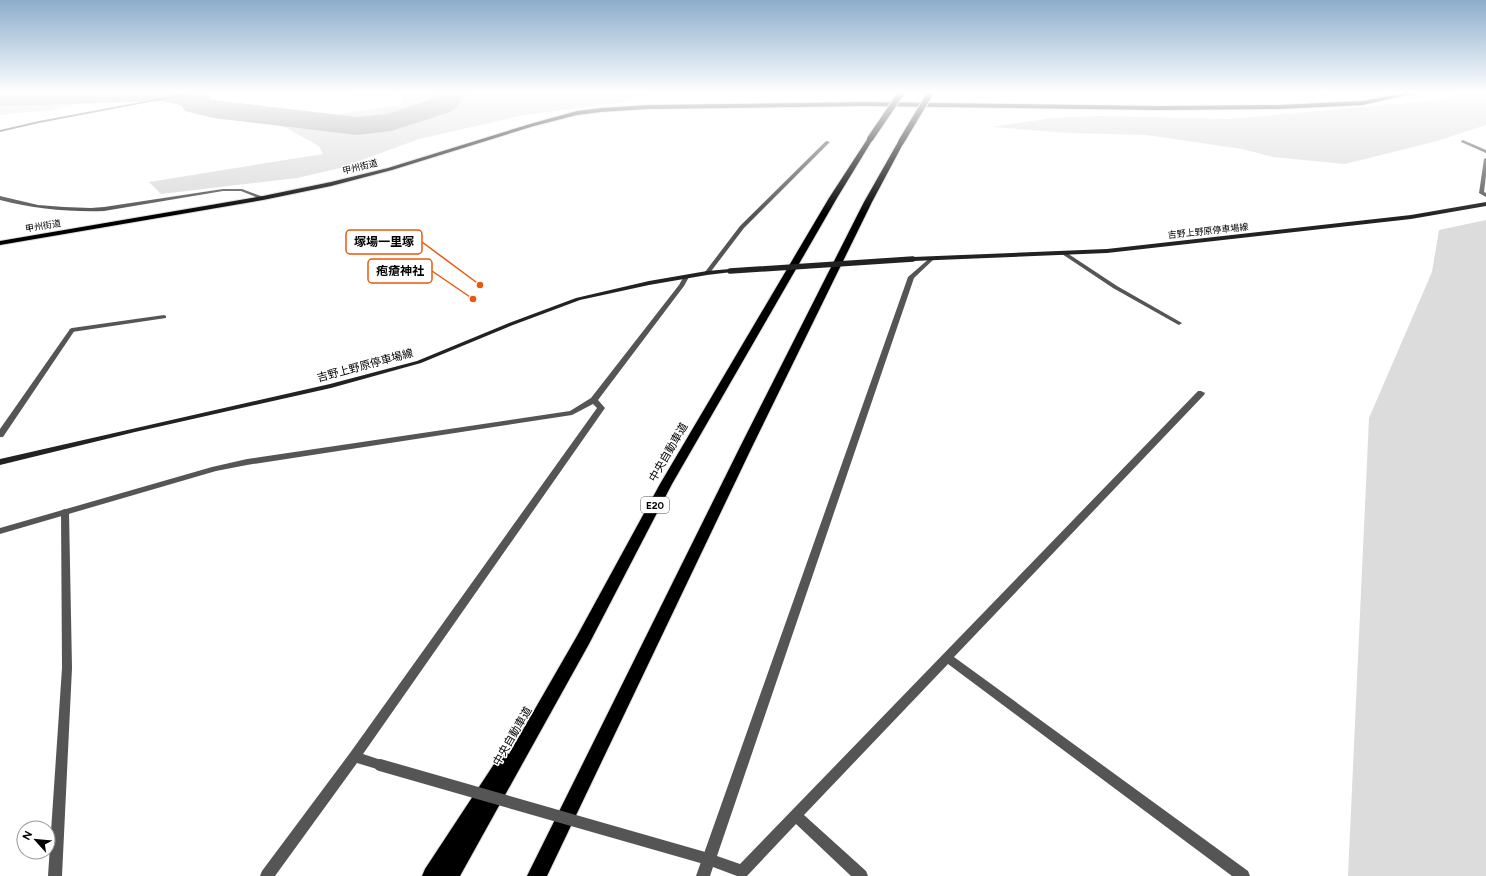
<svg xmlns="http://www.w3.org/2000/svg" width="1486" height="876" font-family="Figtree,'Noto Sans JP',sans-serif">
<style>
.green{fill:#dcdcdc}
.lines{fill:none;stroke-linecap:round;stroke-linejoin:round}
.river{fill:#a3a3a3;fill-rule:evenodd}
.trunk-casing{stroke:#dbdbdb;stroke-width:2}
.motorway-casing{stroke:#dbdbdb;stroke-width:2}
.service{fill:#555;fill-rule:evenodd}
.minor{fill:#555;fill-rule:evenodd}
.secondary{fill:#222;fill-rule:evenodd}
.trunk{fill:#000;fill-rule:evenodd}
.motorway{fill:#000;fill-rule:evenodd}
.rail-casing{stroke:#000;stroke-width:2.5}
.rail{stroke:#fff;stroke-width:1.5;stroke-dasharray:5;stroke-linecap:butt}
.motorway-bridge-casing{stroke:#dbdbdb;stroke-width:8;stroke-linecap:butt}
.minor-bridge{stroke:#555;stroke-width:12}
.secondary-bridge{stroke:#222;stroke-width:5.5}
.motorway-bridge{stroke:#000;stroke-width:6}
.labels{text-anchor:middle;stroke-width:3;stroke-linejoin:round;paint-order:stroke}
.far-street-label{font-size:9px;fill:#000;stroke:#fff}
.shield{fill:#fff;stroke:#4c4c4c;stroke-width:1}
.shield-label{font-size:10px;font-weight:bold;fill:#000}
.street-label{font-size:11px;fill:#000;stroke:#fff}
.leader{fill:none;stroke:#e8590c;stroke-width:1.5}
.callout-dot{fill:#e8590c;stroke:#fff;stroke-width:1.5}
.callout{fill:#fff;stroke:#e8590c;stroke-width:1.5}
.callout-label{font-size:12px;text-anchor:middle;font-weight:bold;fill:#000}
</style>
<rect width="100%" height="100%" fill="#fff"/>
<g class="green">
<path d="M0,92H134L51,110L0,115Z"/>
<path d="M342,92H650L624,102L524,115L419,139L340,168L297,178L161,194L149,182L323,154L319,146L281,125L325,116L401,105L405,93L370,96L335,93Z"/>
<path d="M1463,92H1486V125L1437,141L1345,164L1273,157L1242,149L1147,135L1070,133L991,127L1052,118L1098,116L1229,119L1451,99Z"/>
<path d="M1486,220V876H1348L1369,418L1432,272L1439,230Z"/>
</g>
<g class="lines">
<path class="river" d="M0,92H198L207,94L211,100H214L357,117L387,114L427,101L435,97L439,92H468L455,109L447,113L391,131L357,135L214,118L185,111L181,105L162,101L0,106Z"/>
<g class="trunk-casing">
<path id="trunk" d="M1409,92H1420L1363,105L1278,109L1159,110L865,106L647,109L601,112L577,115L534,126L392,170L331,186L263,200L0,245V241L263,196L331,182L388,168L530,124L577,111L601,108L647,105L865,102L1159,106L1278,105L1363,101Z"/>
</g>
<g class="motorway-casing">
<g id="motorway">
<path d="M868,138L873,139L837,198L672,484L589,644L460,876H422L425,869L500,755L506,753L509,754L577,636L660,484L829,198Z"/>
<path d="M901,140L904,142L872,202L752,447L547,876H527L740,447L864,202L898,142Z"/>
</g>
</g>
<g class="service">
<path d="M164,315L166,316V318L72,332L69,330L72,328Z"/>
<path d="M65,509L68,510L69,512L72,668L62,876H48L62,668L61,512L62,510Z"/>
</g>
<g class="minor">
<path d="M194,92H202L39,123L0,132V130L39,121Z"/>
<path d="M1463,140L1486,150V153L1461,142V141Z"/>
<path d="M826,141L830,142L744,228L709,274H705V272L740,226Z"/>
<path d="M1486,158V175L1484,192L1486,193V197L1479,193L1484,159Z"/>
<path d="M223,189H242L266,198L261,199L241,191H223L104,211C69,212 34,209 0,200V196L38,205L64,207L91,208L104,207Z"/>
<path d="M1064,251L1117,286L1182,323L1179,325L1177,324L1113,288L1062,254V252Z"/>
<path d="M931,257L934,259L933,260L914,278L717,856L740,864L1198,391H1201L1205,393L1204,395L954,657L1248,871L1250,876H1232L948,664L804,815L866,871L868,876H851L796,824L747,876H737L713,867L710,876H696L908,277Z"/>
<path d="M686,275L689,277L684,286L598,400L605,408L363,754L384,761L386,765L384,769L380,770L357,763L275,876H260L262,871L350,753L597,408L593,404L572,415L247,465L216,471L0,534V528L212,467L247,459L570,411L591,398L679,285L684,276Z"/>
<path d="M72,328L75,330L3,437H0V429L70,329Z"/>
</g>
<g class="secondary">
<path d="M1486,202V206L1411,219L1107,253L913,261L910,259L913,257L1107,249L1411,215Z"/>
<path d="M730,269L733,271L732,272L707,275L649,285L580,300L513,325L421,363L331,388L135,432L0,465V459L330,384L417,361L509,323L576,298L649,281L707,271Z"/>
</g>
<use href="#trunk" class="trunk"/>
<use href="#motorway" class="motorway"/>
<g class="rail-casing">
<path id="rail" d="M1321,92L1323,94"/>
</g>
<use href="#rail" class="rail"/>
<g class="motorway-bridge-casing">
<g id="motorway-bridge">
<path d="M870,139L902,92"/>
<path d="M901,142L931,92"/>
</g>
</g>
<path class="minor-bridge" d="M380,765L708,859"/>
<path class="secondary-bridge" d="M730,271L913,259"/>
<use href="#motorway-bridge" class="motorway-bridge"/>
</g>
<linearGradient id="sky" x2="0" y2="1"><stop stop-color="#8cadcc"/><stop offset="0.43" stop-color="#fff"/><stop offset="1" stop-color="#fff" stop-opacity="0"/></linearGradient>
<rect width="1486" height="215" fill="url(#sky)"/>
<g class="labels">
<g class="far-street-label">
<text transform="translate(360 167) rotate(-14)" y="3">甲州街道</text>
<text transform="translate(43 226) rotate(-10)" y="3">甲州街道</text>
<text transform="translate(1208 231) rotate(-6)" y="3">吉野上野原停車場線</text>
</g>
<rect class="shield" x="641" y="497" width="28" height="16" rx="3"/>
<g class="shield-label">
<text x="655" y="509">E20</text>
</g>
<g class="street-label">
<text transform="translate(365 365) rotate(-15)" y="4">吉野上野原停車場線</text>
<text transform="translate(668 452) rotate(-60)" y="4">中央自動車道</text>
<text transform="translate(512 736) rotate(-60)" y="4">中央自動車道</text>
</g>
</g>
<path class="leader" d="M480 285L422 242M473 299L432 271"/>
<g class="callout-dot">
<circle cx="480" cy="285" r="4"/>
<circle cx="473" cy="299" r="4"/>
</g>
<g class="callout">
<rect x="346" y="230" width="76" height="24" rx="4"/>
<rect x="368" y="259" width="64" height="24" rx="4"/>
</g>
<g class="callout-label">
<text x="384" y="246">塚場一里塚</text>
<text x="400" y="275">疱瘡神社</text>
</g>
<g transform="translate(36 840) rotate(297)"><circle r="19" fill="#ffffff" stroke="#999999"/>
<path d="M0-3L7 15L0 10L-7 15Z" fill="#000000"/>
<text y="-6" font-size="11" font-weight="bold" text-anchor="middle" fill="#000000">N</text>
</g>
</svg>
